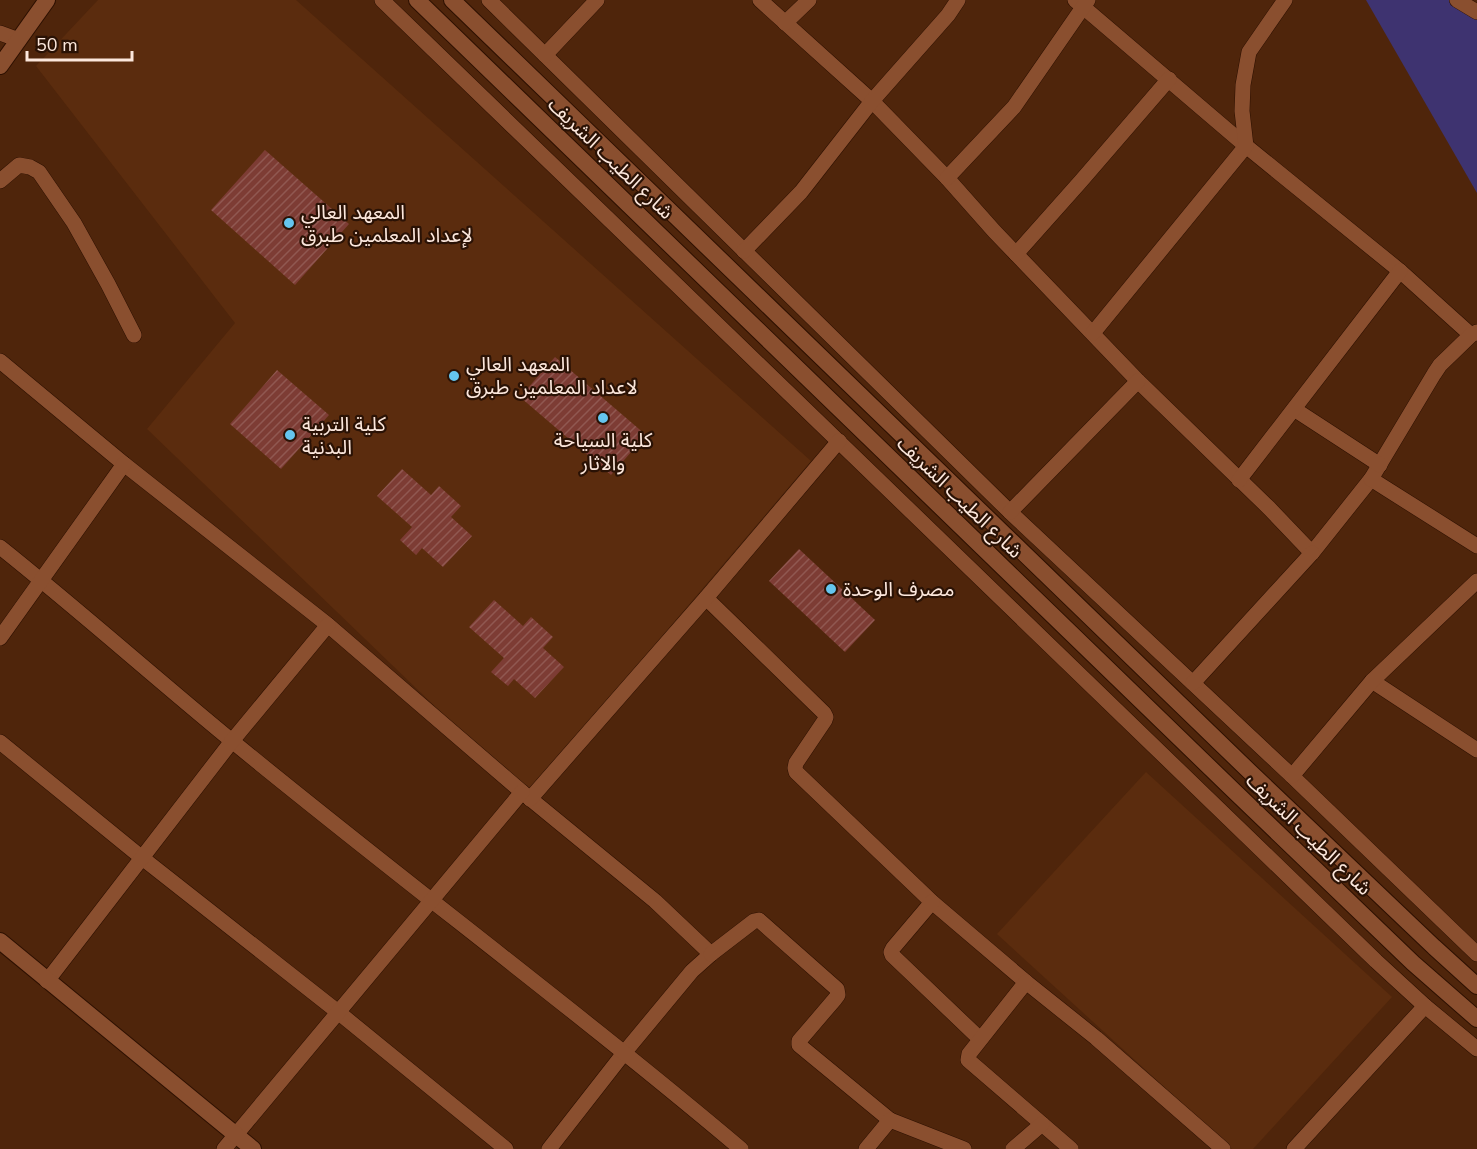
<svg xmlns="http://www.w3.org/2000/svg" width="1477" height="1149" font-family="'Nunito Sans','Noto Sans Arabic',sans-serif">
<style>
.built{fill:#5b2c0e}
.green{fill:#3e3370}
.building{fill:url(#building-hatch)}
.lines{fill:none;stroke-linecap:round;stroke-linejoin:round}
.minor-casing{stroke:#2d1001;stroke-width:16}
.tertiary-casing{stroke:#2d1001;stroke-width:18}
.secondary-casing{stroke:#2d1001;stroke-width:18}
.minor{stroke:#8a4f2f;stroke-width:15}
.tertiary{stroke:#8a4f2f;stroke-width:16}
.secondary{stroke:#8a4f2f;stroke-width:16}
.poi-dot{fill:#65c5ee;stroke:#2a1205;stroke-width:2}
.labels{text-anchor:middle;stroke-width:4.5;stroke-linejoin:round;paint-order:stroke}
.street-label{font-size:20px;fill:#fce7dc;stroke:#2a1205}
.poi-label{font-size:20px;fill:#fce7dc;stroke:#2a1205;text-anchor:start}
</style>
<defs>
<pattern id="building-hatch" width="6" height="6" patternUnits="userSpaceOnUse" patternTransform="scale(1.5)"><rect width="6" height="6" fill="#7d3c34"/><path d="M-1 1l2-2M0 6l6-6M5 7l2-2" fill="none" stroke="#905851"/></pattern>
</defs>
<rect width="100%" height="100%" fill="#4f250b"/>
<g class="built">
<path d="M98,0H296L811,461L527,795L147,429L235,323L36,66Z"/>
<path d="M1146,772L1392,997L1253,1149H1232L997,934Z"/>
</g>
<path class="green" d="M1366,0H1457L1477,17V193Z"/>
<g class="building">
<path d="M265,150L349,224L295,285L211,210Z"/>
<path d="M555,357L646,435L611,475L520,397Z"/>
<path d="M277,370L329,415L281,469L230,424Z"/>
<path d="M402,469L431,495L439,486L461,506L451,517L472,536L443,567L422,548L416,555L400,540L412,527L377,496Z"/>
<path d="M799,549L875,620L845,652L769,581Z"/>
<path d="M494,600L523,626L531,617L553,637L543,648L564,667L535,698L514,679L508,686L491,672L504,658L469,627Z"/>
</g>
<g class="lines">
<g class="minor-casing">
<g id="minor">
<path d="M382,0L1376,961L1425,1006L1477,1049"/>
<path d="M489,0L1010,512L1292,776L1477,954"/>
<path d="M760,0L872,101L947,178L994,231L1138,381L1269,508L1312,553L1371,479"/>
<path d="M1075,0L1246,146L1400,271L1471,335"/>
<path d="M1457,0L1477,12"/>
<path d="M785,23L809,0"/>
<path d="M0,33L19,40"/>
<path d="M545,55L597,0"/>
<path d="M947,178L1014,107L1088,0"/>
<path d="M0,181L19,165L30,167L39,172L74,223L108,284L134,335"/>
<path d="M744,251L801,192L872,101L948,15L958,0"/>
<path d="M1016,254L1081,181L1169,79"/>
<path d="M1477,332L1471,335L1440,365L1434,374L1371,479L1477,546"/>
<path d="M1093,333L1246,146L1242,111L1243,85L1249,52L1285,0"/>
<path d="M0,361L124,464L328,625L522,792L655,901L711,954L692,971L624,1053L549,1149"/>
<path d="M1294,409L1380,465"/>
<path d="M1239,480L1400,271"/>
<path d="M1010,512L1138,381"/>
<path d="M0,547C79,610 154,677 232,741C400,879 575,1009 741,1149"/>
<path d="M706,598L824,713L826,717L825,720L796,763L795,768L796,772L932,902L1026,982L1096,1038L1223,1149"/>
<path d="M0,638L124,464"/>
<path d="M1372,681L1477,750"/>
<path d="M1193,683L1312,553"/>
<path d="M0,742L141,857L338,1012L506,1149"/>
<path d="M1292,776L1372,681L1477,581"/>
<path d="M530,799L706,598L839,441"/>
<path d="M932,902L893,948L891,952L892,955L980,1039"/>
<path d="M711,954L754,921L759,920L837,989L838,995L835,999L799,1041V1045L890,1120"/>
<path d="M47,981L232,741L328,625"/>
<path d="M1026,982L969,1054L968,1060L1071,1149"/>
<path d="M224,1149L522,792"/>
<path d="M866,1149L890,1120L964,1149"/>
<path d="M1013,1149L1042,1124"/>
<path d="M1294,1149L1425,1006"/>
</g>
</g>
<g class="tertiary-casing">
<g id="tertiary">
<path d="M0,66L47,0"/>
<path d="M0,941L253,1149"/>
</g>
</g>
<g class="secondary-casing">
<g id="secondary">
<path d="M417,0L1233,790L1413,963L1477,1019"/>
<path d="M452,0L1249,771L1434,947L1477,986"/>
</g>
</g>
<use href="#minor" class="minor"/>
<use href="#tertiary" class="tertiary"/>
<use href="#secondary" class="secondary"/>
</g>
<g class="poi-dot">
<circle cx="289" cy="223" r="6"/>
<circle cx="454" cy="376" r="6"/>
<circle cx="603" cy="418" r="6"/>
<circle cx="290" cy="435" r="6"/>
<circle cx="831" cy="589" r="6"/>
</g>
<g class="labels">
<g class="street-label">
<text transform="translate(611 158) rotate(44)" y="7">شارع الطيب الشريف</text>
<text transform="translate(960 497) rotate(44)" y="7">شارع الطيب الشريف</text>
<text transform="translate(1309 834) rotate(44)" y="7">شارع الطيب الشريف</text>
</g>
<g class="poi-label">
<text x="301" y="219">المعهد العالي<tspan x="301" dy="23">لإعداد المعلمين طبرق</tspan></text>
<text x="466" y="371">المعهد العالي<tspan x="466" dy="23">لاعداد المعلمين طبرق</tspan></text>
<text x="302" y="431">كلية التربية<tspan x="302" dy="23">البدنية</tspan></text>
<text x="603" y="447" text-anchor="middle">كلية السياحة<tspan x="603" dy="23">والاثار</tspan></text>
<text x="843" y="596">مصرف الوحدة</text>
</g>
</g>
<path d="M27 51v9h105v-9" fill="none" stroke="#fce7dc" stroke-width="3"/>
<text x="36" y="51" font-size="18" fill="#fce7dc" stroke="#2a1205" stroke-width="4.5" paint-order="stroke">50 m</text>
</svg>
